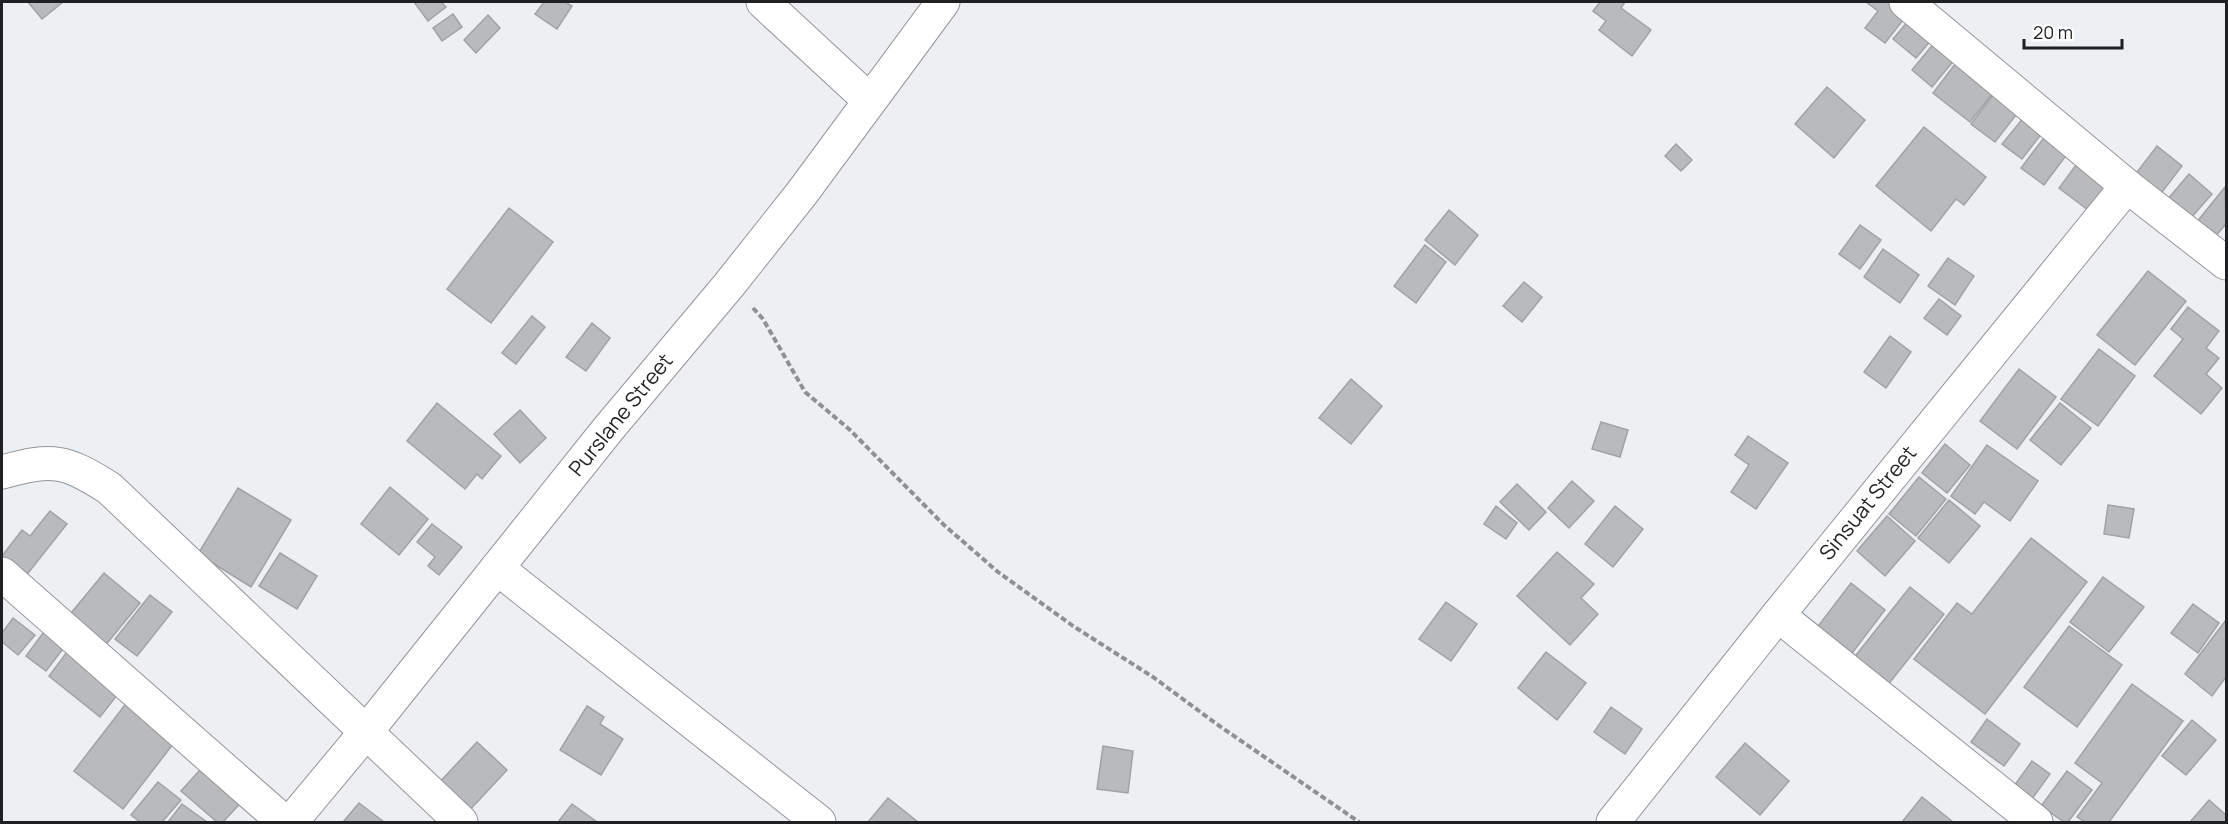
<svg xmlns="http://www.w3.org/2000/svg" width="2228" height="824" font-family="Manrope,sans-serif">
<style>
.building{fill:#b8babc;stroke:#a0a2a4;stroke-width:1.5}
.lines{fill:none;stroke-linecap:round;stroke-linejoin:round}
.minor-casing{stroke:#949698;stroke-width:35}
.major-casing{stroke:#949698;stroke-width:35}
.path{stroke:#8e9092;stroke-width:4;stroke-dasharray:6 3;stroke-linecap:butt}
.minor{stroke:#fff;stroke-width:33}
.major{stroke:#fff;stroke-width:33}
.labels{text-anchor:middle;stroke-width:4.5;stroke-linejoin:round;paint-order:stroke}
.street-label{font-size:21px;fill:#1f2021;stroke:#fff}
</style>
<rect width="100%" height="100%" fill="#edf0f2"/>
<g class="building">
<path d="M28,2H63L42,19Z"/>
<path d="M414,2H441L446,7L428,21Z"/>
<path d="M544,2H565L572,6L557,29L535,14Z"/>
<path d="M1600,2H1625L1621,8L1651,30L1632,56L1599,30L1606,21L1593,11Z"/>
<path d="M1866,2H1900L1911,10L1885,43L1865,28L1878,11Z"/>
<path d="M453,14L462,27L442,41L433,28Z"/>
<path d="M1914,14L1937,33L1916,58L1893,39Z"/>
<path d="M488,15L500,28L476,53L464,40Z"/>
<path d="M1940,36L1960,53L1932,87L1912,70Z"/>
<path d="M1962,55L1999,85L1970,122L1933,93Z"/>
<path d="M1827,87L1865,120L1834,158L1795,124Z"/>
<path d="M1998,88L2023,106L1995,142L1971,124Z"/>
<path d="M2024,117L2043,132L2022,159L2002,144Z"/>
<path d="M1924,127L1986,177L1964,205L1956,199L1931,231L1876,186Z"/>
<path d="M2049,131L2071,149L2044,185L2021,168Z"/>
<path d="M1676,144L1692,160L1681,171L1665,156Z"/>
<path d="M2157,146L2182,166L2159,196L2134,176Z"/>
<path d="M2082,157L2111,179L2088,210L2059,188Z"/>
<path d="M2189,174L2212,194L2190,219L2167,200Z"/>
<path d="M2225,187L2226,224L2214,238L2196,223Z"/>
<path d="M509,208L553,242L491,323L447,289Z"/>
<path d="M1449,210L1478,235L1455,265L1425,240Z"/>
<path d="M1860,225L1881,240L1860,269L1839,254Z"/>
<path d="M1425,245L1446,262L1416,303L1394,286Z"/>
<path d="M1883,249L1919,275L1900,303L1864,277Z"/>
<path d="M1948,258L1974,276L1955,305L1928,286Z"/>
<path d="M2148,271L2186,301L2135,365L2097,335Z"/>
<path d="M1524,282L1542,297L1522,322L1503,306Z"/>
<path d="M1939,299L1961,316L1947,335L1924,318Z"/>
<path d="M2188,307L2219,331L2206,348L2219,358L2206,374L2222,388L2201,414L2154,376L2183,339L2171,329Z"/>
<path d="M532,316L545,327L516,364L502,353Z"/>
<path d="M592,323L610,338L586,371L566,357Z"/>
<path d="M1890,336L1911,352L1886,388L1864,372Z"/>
<path d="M2099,349L2135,376L2098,426L2061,399Z"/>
<path d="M2019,369L2056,397L2017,449L1980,421Z"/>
<path d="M1351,379L1382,406L1351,444L1319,418Z"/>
<path d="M437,403L501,456L482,479L477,474L465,489L407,441Z"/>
<path d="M2060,403L2091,428L2061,465L2030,440Z"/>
<path d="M520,410L546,438L520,463L494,434Z"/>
<path d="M1601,422L1628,430L1620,457L1592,449Z"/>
<path d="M1748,436L1788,463L1756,509L1731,492L1749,465L1735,455Z"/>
<path d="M1945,444L1970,465L1947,493L1922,473Z"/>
<path d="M1987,445L2038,481L2010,521L1984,502L1975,514L1951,496Z"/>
<path d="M1919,477L1946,499L1916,536L1889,514Z"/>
<path d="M1572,481L1594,501L1569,528L1548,508Z"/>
<path d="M1517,484L1546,512L1529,530L1500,502Z"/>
<path d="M390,487L428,519L399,555L361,524Z"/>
<path d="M238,488L291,520L251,587L198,554Z"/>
<path d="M1949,500L1980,526L1949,563L1918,538Z"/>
<path d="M2108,505L2134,509L2129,538L2104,534Z"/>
<path d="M1496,506L1517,523L1506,539L1484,524Z"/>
<path d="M1615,506L1643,529L1613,567L1585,544Z"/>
<path d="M50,511L67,524L25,577L2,559V556L22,530L30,536Z"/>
<path d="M1887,516L1915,541L1885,576L1857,551Z"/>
<path d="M432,524L462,547L439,575L428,566L435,557L417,542Z"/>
<path d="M2031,538L2087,582L1985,714L1914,659L1957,603L1972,614Z"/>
<path d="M1557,552L1594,584L1581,598L1598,614L1570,645L1517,596Z"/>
<path d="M280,553L317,576L297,609L259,586Z"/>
<path d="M104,573L140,603L104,647L67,618Z"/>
<path d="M2103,577L2144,607L2109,652L2070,622Z"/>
<path d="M1851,583L1885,610L1843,665L1809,638Z"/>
<path d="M1910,587L1944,614L1887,686L1853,659Z"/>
<path d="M150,595L172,612L137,656L115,639Z"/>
<path d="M1446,602L1477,624L1451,661L1419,639Z"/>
<path d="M2193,604L2219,623L2198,653L2171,633Z"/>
<path d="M13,618L35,635L18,655L2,642V633Z"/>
<path d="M2226,620V677L2212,696L2185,674Z"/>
<path d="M2069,626L2122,665L2077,727L2024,687Z"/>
<path d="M46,629L66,645L46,671L26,656Z"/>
<path d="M70,648L122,689L100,717L49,676Z"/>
<path d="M1546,652L1586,683L1557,720L1518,688Z"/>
<path d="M2132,684L2183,721L2109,822H2085L2077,817L2102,783L2075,763Z"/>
<path d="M128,701L177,739L123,809L74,771Z"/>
<path d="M587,706L604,717L600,724L623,739L601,775L560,750Z"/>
<path d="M1611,707L1642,729L1625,754L1594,732Z"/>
<path d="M1987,719L2020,744L2004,766L1971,742Z"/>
<path d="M2192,720L2216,740L2186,775L2162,756Z"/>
<path d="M477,742L507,770L467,813L437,785Z"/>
<path d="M1745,743L1789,781L1760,815L1716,777Z"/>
<path d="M1103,746L1133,751L1128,793L1097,789Z"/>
<path d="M208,761L248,795L223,822H217L181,791Z"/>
<path d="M2032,761L2050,774L2032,799L2014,786Z"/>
<path d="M2067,771L2092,790L2068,822H2064L2041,806Z"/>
<path d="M158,782L181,800L162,822H140L131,815Z"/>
<path d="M1922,797L1953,822H1902Z"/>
<path d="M888,798L918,822H868Z"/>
<path d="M2209,800L2226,815V822H2190Z"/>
<path d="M359,803L384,822H343Z"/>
<path d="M182,804L207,822H168Z"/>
<path d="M572,804L597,822H558Z"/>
</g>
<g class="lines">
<g class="minor-casing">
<g id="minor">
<path d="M763,2L869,100"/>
<path d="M1906,2L2127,186L2226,263"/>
<path d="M2,472C54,458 64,460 109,488L461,822"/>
<path d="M497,568L819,822"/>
<path d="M2,574L284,822"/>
<path d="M1778,615L2036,822"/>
<path d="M1613,822L1778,615L2127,186"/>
</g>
</g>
<g class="major-casing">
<path id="major" d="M291,822L366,732L609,428L729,285L802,193L943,2"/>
</g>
<path class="path" d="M753,308L763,319L805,392L849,429L944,525L998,572L1073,626L1153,677L1218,725L1359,822"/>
<use href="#minor" class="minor"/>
<use href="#major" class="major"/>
</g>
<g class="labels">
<g class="street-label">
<text transform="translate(621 415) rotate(-51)" y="7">Purslane Street</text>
<text transform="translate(1868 503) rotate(-51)" y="7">Sinsuat Street</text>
</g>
</g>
<rect width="2228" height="824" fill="none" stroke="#1f2021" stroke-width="6"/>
<path d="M2024 39v9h98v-9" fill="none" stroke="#1f2021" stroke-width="3"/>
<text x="2033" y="39" font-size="18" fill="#1f2021" stroke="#ffffff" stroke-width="4.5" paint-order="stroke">20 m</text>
</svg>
